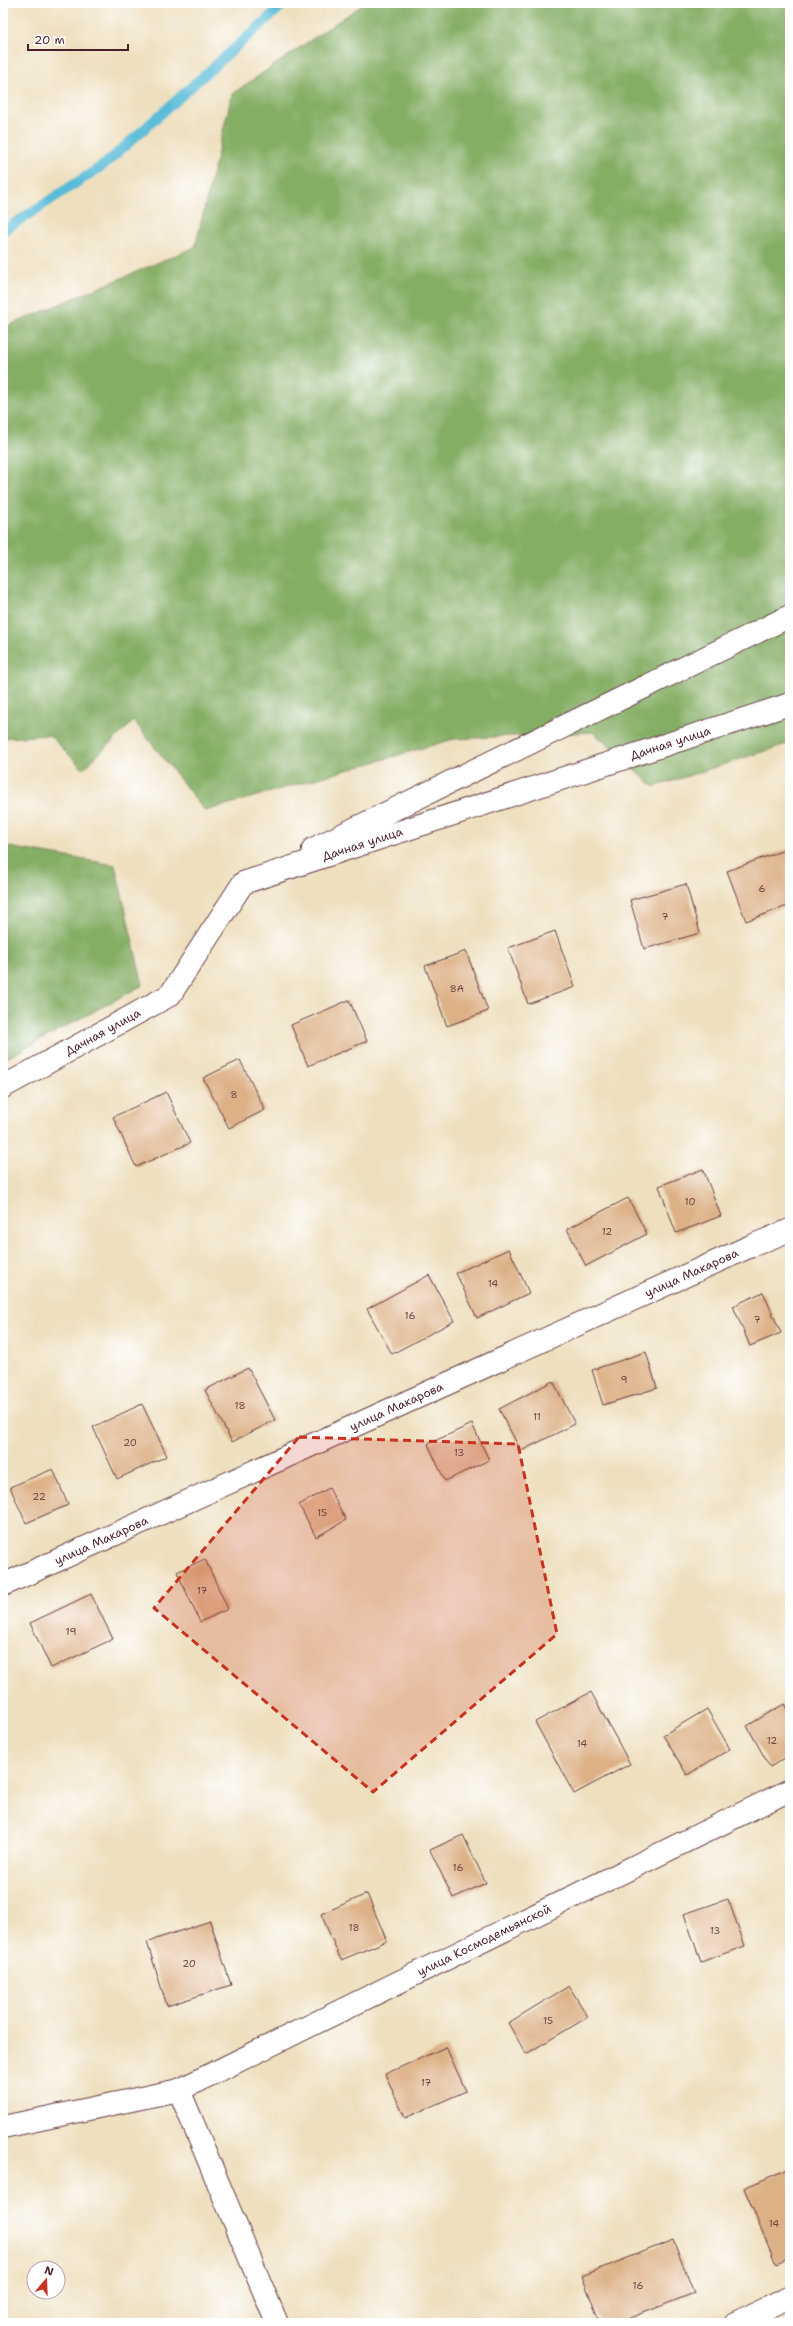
<svg xmlns="http://www.w3.org/2000/svg" width="793" height="2326" font-family="'Shantell Sans',sans-serif">
<style>
.forest{fill:#85ae65;stroke:#686648}
.lines{fill:none;stroke-linecap:round;stroke-linejoin:round}
.stream{stroke:#58bbd7;stroke-width:10}
.building{fill:#ddb186}
.minor-casing{stroke:#633c41;stroke-width:24}
.minor{stroke:#fff;stroke-width:22}
.marked{fill:#c8321e;fill-opacity:0.2;stroke:#c8321e;stroke-width:3;stroke-dasharray:8 5;stroke-linejoin:round}
.labels{text-anchor:middle;stroke-width:4;stroke-linejoin:round;paint-order:stroke}
.number-label{font-size:10px;fill:#6f4442}
.street-label{font-size:12px;fill:#4a1f2b;stroke:#fff}
</style>
<rect width="100%" height="100%" fill="#fff"/>
<filter id="ink" filterUnits="userSpaceOnUse"><feTurbulence type="fractalNoise" baseFrequency=".025" numOctaves="2"/><feDisplacementMap in="SourceGraphic" scale="8" xChannelSelector="R" yChannelSelector="G"/><feConvolveMatrix kernelMatrix="1 2 1 2 8 2 1 2 1" color-interpolation-filters="sRGB"/></filter>
<filter id="wash" filterUnits="userSpaceOnUse"><feTurbulence type="fractalNoise" baseFrequency=".012" numOctaves="4" result="noise"/><feDisplacementMap in="SourceGraphic" scale="16" xChannelSelector="R" yChannelSelector="G"/><feGaussianBlur stdDeviation="0.9" result="paint"/><feColorMatrix in="noise" values="0 0 0 0 0 0 0 0 0 0 0 0 0 0 0 0 0 1.4 0 .05"/><feComposite in="paint" operator="in"/></filter>
<g filter="url(#wash)">
<rect width="100%" height="100%" fill="#eedfbe"/>
<g class="forest">
<path d="M365,3H790V743L654,787L593,732L454,739L205,811L134,721L83,769L49,735L3,738V328L195,247L232,94Z"/>
<path d="M3,846L115,865L143,985L3,1060Z"/>
</g>
<g class="lines">
<path class="stream" d="M3,231L105,164L285,3"/>
</g>
<g id="blocks">
<g class="building">
<path d="M790,848V905L746,921L727,871Z"/>
<path d="M686,884L700,933L644,949L630,900Z"/>
<path d="M555,931L575,987L528,1004L508,948Z"/>
<path d="M466,951L488,1011L447,1026L425,966Z"/>
<path d="M349,1000L367,1041L308,1066L291,1025Z"/>
<path d="M240,1060L265,1110L229,1128L203,1078Z"/>
<path d="M166,1092L190,1143L136,1167L113,1117Z"/>
<path d="M703,1169L721,1216L676,1233L659,1186Z"/>
<path d="M628,1198L647,1234L586,1266L567,1229Z"/>
<path d="M509,1249L529,1293L477,1318L456,1273Z"/>
<path d="M429,1275L454,1321L392,1354L367,1309Z"/>
<path d="M763,1292L781,1333L750,1346L733,1306Z"/>
<path d="M646,1352L657,1388L603,1405L592,1370Z"/>
<path d="M248,1368L275,1420L232,1442L205,1390Z"/>
<path d="M553,1381L575,1424L521,1451L499,1409Z"/>
<path d="M142,1404L167,1456L117,1479L93,1427Z"/>
<path d="M472,1424L489,1460L445,1481L428,1444Z"/>
<path d="M53,1469L68,1505L26,1523L10,1487Z"/>
<path d="M329,1488L346,1520L316,1537L299,1505Z"/>
<path d="M205,1559L228,1609L200,1622L177,1572Z"/>
<path d="M91,1594L113,1639L51,1668L30,1623Z"/>
<path d="M591,1692L630,1764L574,1794L535,1722Z"/>
<path d="M784,1704L790,1714V1755L770,1767L747,1726Z"/>
<path d="M707,1709L730,1749L687,1775L663,1735Z"/>
<path d="M463,1835L486,1883L453,1898L430,1850Z"/>
<path d="M367,1894L387,1941L341,1960L321,1914Z"/>
<path d="M728,1899L745,1946L701,1962L684,1914Z"/>
<path d="M210,1921L231,1985L167,2006L147,1942Z"/>
<path d="M569,1986L588,2017L526,2054L508,2023Z"/>
<path d="M446,2047L466,2091L405,2118L385,2074Z"/>
<path d="M790,2168V2258L776,2264L744,2188Z"/>
<path d="M673,2240L694,2293L618,2323H600L582,2276Z"/>
</g>
</g>
</g>
<g filter="url(#ink)">
<use href="#blocks" fill-opacity="0" stroke="#633c41" stroke-width="1"/>
<g class="lines">
<g class="minor-casing">
<g id="minor">
<path d="M313,849L790,616"/>
<path id="s1" d="M3,1087L170,995L243,883L790,704"/>
<path id="s2" d="M3,1585L751,1246L790,1230"/>
<path id="s3" d="M179,2090L790,1790"/>
<path d="M3,2127L179,2090L277,2323"/>
<path d="M735,2323L790,2297"/>
</g>
</g>
<use href="#minor" class="minor"/>
</g>
</g>
<path class="marked" d="M299,1437L518,1444L557,1634L373,1792L154,1608Z"/>
<g class="labels">
<g class="number-label">
<text x="762" y="892">6</text>
<text x="665" y="920">7</text>
<text x="457" y="992">8А</text>
<text x="234" y="1098">8</text>
<text x="690" y="1205">10</text>
<text x="607" y="1235">12</text>
<text x="493" y="1287">14</text>
<text x="410" y="1319">16</text>
<text x="757" y="1323">7</text>
<text x="624" y="1383">9</text>
<text x="240" y="1409">18</text>
<text x="537" y="1420">11</text>
<text x="130" y="1446">20</text>
<text x="459" y="1456">13</text>
<text x="39" y="1500">22</text>
<text x="322" y="1516">15</text>
<text x="202" y="1594">17</text>
<text x="71" y="1635">19</text>
<text x="772" y="1744">12</text>
<text x="582" y="1747">14</text>
<text x="458" y="1871">16</text>
<text x="354" y="1931">18</text>
<text x="715" y="1934">13</text>
<text x="189" y="1967">20</text>
<text x="548" y="2024">15</text>
<text x="426" y="2086">17</text>
<text x="774" y="2227">14</text>
<text x="638" y="2289">16</text>
</g>
<g class="street-label">
<text dy="4" stroke="none"><textPath href="#s1" startOffset="774">Дачная улица</textPath></text>
<text dy="4" stroke="none"><textPath href="#s1" startOffset="450">Дачная улица</textPath></text>
<text dy="4" stroke="none"><textPath href="#s1" startOffset="114">Дачная улица</textPath></text>
<text dy="4" stroke="none"><textPath href="#s2" startOffset="756">улица Макарова</textPath></text>
<text dy="4" stroke="none"><textPath href="#s2" startOffset="432">улица Макарова</textPath></text>
<text dy="4" stroke="none"><textPath href="#s2" startOffset="108">улица Макарова</textPath></text>
<text dy="4" stroke="none"><textPath href="#s3" startOffset="340">улица Космодемьянской</textPath></text>
</g>
</g>
<rect width="793" height="2326" fill="none" stroke="#fff" stroke-width="16"/>
<g transform="translate(46 2280) rotate(19)"><circle r="19" fill="#ffffff" stroke="#b7a5aa"/>
<path d="M0-3L7 15L0 10L-7 15Z" fill="#c8321e"/>
<text y="-6" font-size="11" font-weight="bold" text-anchor="middle" fill="#4a1f2b">N</text>
</g>
<path d="M28 44v6h100v-6" fill="none" stroke="#4a1f2b" stroke-width="2"/>
<text x="34" y="44" font-size="12" fill="#4a1f2b" stroke="#ffffff" stroke-width="3" paint-order="stroke">20 m</text>
</svg>
